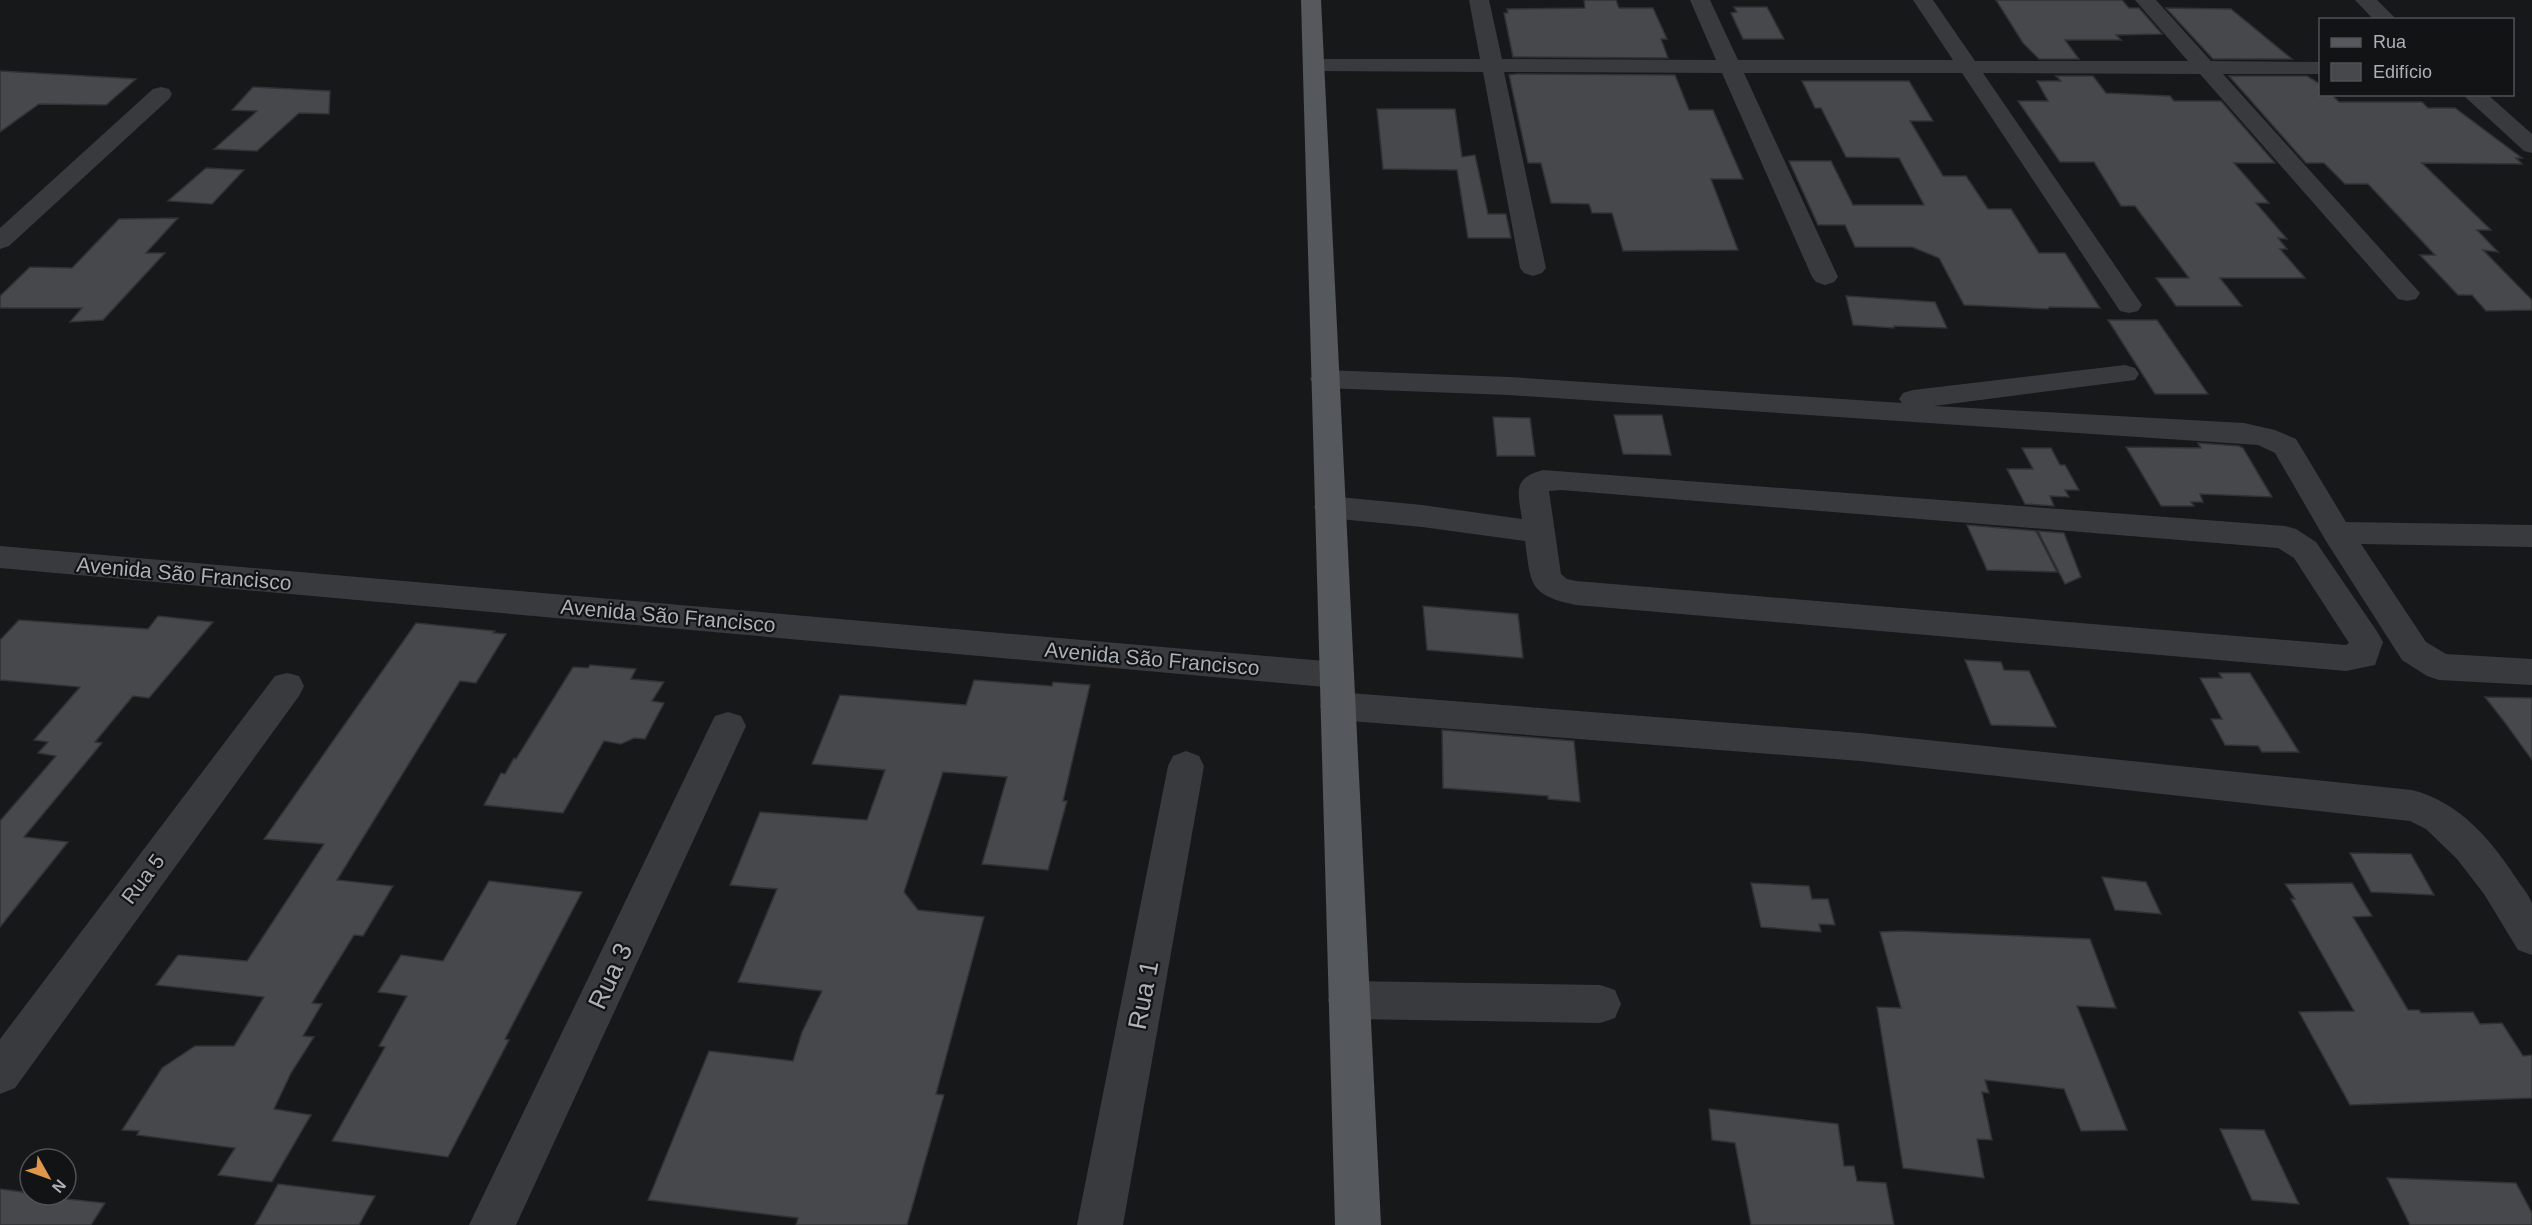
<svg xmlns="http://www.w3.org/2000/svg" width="2532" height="1225" font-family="Helvetica,sans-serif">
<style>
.building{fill:#47484b;stroke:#323235;stroke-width:1.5}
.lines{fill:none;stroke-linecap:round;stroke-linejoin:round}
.minor{fill:#393a3e;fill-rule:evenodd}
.major{fill:#55585c;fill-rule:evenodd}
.labels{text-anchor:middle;stroke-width:4.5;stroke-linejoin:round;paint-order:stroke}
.street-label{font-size:21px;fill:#abb1b7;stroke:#121314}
.near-street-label{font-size:26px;fill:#abb1b7;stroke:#121314}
</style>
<rect width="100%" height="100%" fill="#171819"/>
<g class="building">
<path d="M1584,0H1616L1619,8H1653L1667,39H1661L1668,58L1513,57L1504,13H1508L1507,9L1585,8Z"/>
<path d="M1996,0H2122L2129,8H2139L2162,34L2116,35L2121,40H2065L2079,59H2039L2023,43Z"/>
<path d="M1734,7H1767L1784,39H1743L1731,13L1737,12Z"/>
<path d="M2166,8L2231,9L2292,59H2213Z"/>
<path d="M0,71L71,75L136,79L106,105L39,104L0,132Z"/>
<path d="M1517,74L1675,75L1689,110H1713L1743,179H1711L1738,250L1623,251L1612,213H1592L1589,204L1551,203L1541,163H1528L1509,75Z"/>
<path d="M2056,76H2093L2106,93L2170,96L2174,101H2221L2275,163H2234L2269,203H2256L2287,239L2278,238L2287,249H2280L2305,278H2220L2242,306H2176L2156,278H2189L2135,206H2121L2094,162H2060L2018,101H2048L2037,81H2061Z"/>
<path d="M2229,76H2307L2320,84V94H2331L2339,102H2422L2428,108H2455L2522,158H2516L2522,164L2422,163L2491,230H2477L2498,252L2483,250L2532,300V310L2486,311L2472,295H2458L2420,255H2435L2368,184H2345L2324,163H2306Z"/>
<path d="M1802,81H1909L1933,121H1910L1943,176H1966L1988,209H2011L2039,253H2065L2100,308L2049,307L2048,309L1964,305L1939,258L1912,247H1855L1845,225H1818L1789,161H1831L1853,205H1924L1899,158L1846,157L1821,108H1815Z"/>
<path d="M253,87L330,91L329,114L299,113L257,151L214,149L257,111L232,110Z"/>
<path d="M1377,109H1455L1462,157L1475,155L1488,214H1506L1511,238H1468L1457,170L1383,169Z"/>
<path d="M206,168L244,170L212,204L168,201Z"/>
<path d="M178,218L146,253H165L103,320L70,322L82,308H0V296L30,267L72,268L119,219Z"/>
<path d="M1846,296L1935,302L1947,328L1894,326V328L1853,325Z"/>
<path d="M2108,320H2157L2208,394H2155Z"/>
<path d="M1614,415H1662L1671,455L1623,454Z"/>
<path d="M1493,417L1530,418L1535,456H1497Z"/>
<path d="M2198,443L2239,446L2243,448L2272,497L2200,494L2203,502H2191L2194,506H2161L2126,447L2201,448Z"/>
<path d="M2022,448H2051L2060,465H2065L2079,490H2065L2069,497L2050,496L2054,506L2025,504L2007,469H2033Z"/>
<path d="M1967,525L2036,531L2057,572L1987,570Z"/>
<path d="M2038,531L2064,533L2081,577L2065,584Z"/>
<path d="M1423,606L1518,614L1523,658L1427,650Z"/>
<path d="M158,616L213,622L149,698L133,696L95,742L102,743L24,837L68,842L0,927V821L56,756L38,753L48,742L34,740L80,687L0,680V640L19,620L148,629Z"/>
<path d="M416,623L495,631L493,633L506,634L476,683L460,681L337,880L393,886L363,936L354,935L312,1003L322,1004L303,1036L314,1037L291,1073L274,1109L311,1115L272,1182L218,1175L235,1148L137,1135L139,1131L122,1130L162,1068L195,1046H234L264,997L156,985L178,955L247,961L324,844L264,839Z"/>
<path d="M1965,660L2001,662L2004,670L2029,671L2056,727L1991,725Z"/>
<path d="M590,665L636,669L631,679L664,682L652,701L664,703L645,739L634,738L621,744L604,741L563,813L484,805L501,773L505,774L514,758L516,759L573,667L588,668Z"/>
<path d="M2219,673H2250L2299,752H2262L2258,746L2225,745L2211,719H2222L2200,678H2222Z"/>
<path d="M974,680L1052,686L1053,682L1090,685L1063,801H1067L1048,870L982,864L1007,777L943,772L904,892L918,910L984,917L936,1094L944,1095L907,1225H796L798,1218L648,1200L709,1051L793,1061L802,1032L822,991L738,982L777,889L730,885L760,812L867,820L885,770L812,764L840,695L966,705Z"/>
<path d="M2485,697L2532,698V760L2506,724Z"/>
<path d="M1442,730L1574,741L1580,802L1548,799V796L1443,788Z"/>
<path d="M2350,853L2411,854L2434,895L2371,892Z"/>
<path d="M2102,877L2146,882L2161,914L2115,910Z"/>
<path d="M489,881L582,892L505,1039L509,1040L448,1157L332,1141L385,1047L379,1046L407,996L378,992L401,955L443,961Z"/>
<path d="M1751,883L1809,886L1812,899H1828L1835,925L1819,924L1821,932L1761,927Z"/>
<path d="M2352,883L2372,916L2353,917L2408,1010H2419L2421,1013L2473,1012L2480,1024L2502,1023L2523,1056L2532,1055V1098L2350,1105L2299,1012L2354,1011L2291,899H2295L2285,884Z"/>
<path d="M1902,931L2090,939L2116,1008L2077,1006L2127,1130L2081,1131L2064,1089L1985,1080L1989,1093L1982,1092L1992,1140L1977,1139L1984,1178L1903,1168L1877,1007L1901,1008L1880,932Z"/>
<path d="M1709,1109L1838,1124L1844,1166H1854L1857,1181L1886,1183L1894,1225H1751L1735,1143L1712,1140Z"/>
<path d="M2220,1129L2264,1130L2299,1204L2252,1200Z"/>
<path d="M2387,1178L2516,1183L2532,1213V1225H2410Z"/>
<path d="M278,1184L375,1196L359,1225H255Z"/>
<path d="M0,1189L30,1193V1195L105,1203L91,1225H0Z"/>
</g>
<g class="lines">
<g class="minor">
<path d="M1469,0H1489L1502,59L1716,60L1690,0H1710L1738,60H1953L1913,0H1933L1975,61H2188L2135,0H2156L2211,61L2320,62V74H2223L2420,293L2416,299L2407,301L2398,299L2200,74L1983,73L2142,305L2138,311L2129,313L2120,311L1962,73H1744L1838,277L1834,282L1825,285L1816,282L1812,277L1722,73L1504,72L1546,268L1542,273L1533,276L1524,273L1520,268L1483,72L1314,71L1306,70L1303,65L1306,60L1314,59H1480Z"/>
<path d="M2355,0H2377L2397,20H2374Z"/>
<path d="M161,87L169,89L172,94L169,99L9,246L0,249V228L153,89Z"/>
<path d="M2462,94H2487L2532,134V153L2524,151Z"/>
<path d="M2125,365L2135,368L2139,374L2135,380L1934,406L2244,423L2275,430L2296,439L2346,522L2532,525V547L2361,544L2426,642L2446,654L2532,659V685L2439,680L2427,676L2402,660L2326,541L2275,453L2258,445L1509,395L1324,388L1314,385L1310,379L1314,373L1324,370L1509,377L1902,403L1899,399L1903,393L1913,390Z"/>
<path d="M1543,470L2285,526L2296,529L2316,542L2378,633L2383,642L2375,665L2346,671L1576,605C1529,595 1531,585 1525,541L1422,527L1329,518L1318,515L1314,507L1318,499L1329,496L1422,505L1522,519C1518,492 1512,478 1543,470ZM1561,490L2278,548L2294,558L2349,643L2346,645L1576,581L1567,579L1561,574L1549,491Z"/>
<path d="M0,546L1336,662L1348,666L1353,675L1348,684L1336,688L0,568Z"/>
<path d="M287,673L299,676L304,686L299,696L15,1088L0,1094V1039L275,676Z"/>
<path d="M1337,692L1860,733L2412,790C2460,802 2492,841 2518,881C2522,887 2530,896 2532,904C2532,920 2532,939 2532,955L2518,950L2484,894L2457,859L2426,829L2410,821L1860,761L1337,720L1325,716L1320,706L1325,696Z"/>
<path d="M728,712L741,716L746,726L516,1225H469L710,726L715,716Z"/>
<path d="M1186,751L1199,756L1204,766L1123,1225H1077L1168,766L1173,756Z"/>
<path d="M1349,981L1600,985L1615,990L1621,1004L1615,1018L1600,1023L1349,1019L1334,1014L1328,1000L1334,986Z"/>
</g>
<path class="major" d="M1301,0H1321L1381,1225H1335Z"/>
</g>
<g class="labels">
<g class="street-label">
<text transform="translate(184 574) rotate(5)" y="7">Avenida São Francisco</text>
<text transform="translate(668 616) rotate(5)" y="7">Avenida São Francisco</text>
<text transform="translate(1152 659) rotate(5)" y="7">Avenida São Francisco</text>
<text transform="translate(143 879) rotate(-53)" y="7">Rua 5</text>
</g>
<g class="near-street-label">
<text transform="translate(610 976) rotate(-65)" y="9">Rua 3</text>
<text transform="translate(1143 995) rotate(-79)" y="9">Rua 1</text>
</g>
</g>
<rect x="2319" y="18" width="195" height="78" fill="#121314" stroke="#4f5255" stroke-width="1.5"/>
<rect x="2331" y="38" width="30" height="9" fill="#55585c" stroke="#4f5255" stroke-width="1.5"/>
<text x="2373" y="48" font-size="18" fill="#abb1b7">Rua</text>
<rect x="2331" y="63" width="30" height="18" fill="#47484b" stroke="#4f5255" stroke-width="1.5"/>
<text x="2373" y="78" font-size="18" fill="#abb1b7">Edifício</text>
<g transform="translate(48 1177) rotate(130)"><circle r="28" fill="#121314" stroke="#4f5255" stroke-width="1.5"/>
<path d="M0-4.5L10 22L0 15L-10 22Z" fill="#de974b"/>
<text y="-9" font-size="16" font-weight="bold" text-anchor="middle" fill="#abb1b7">N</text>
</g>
</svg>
